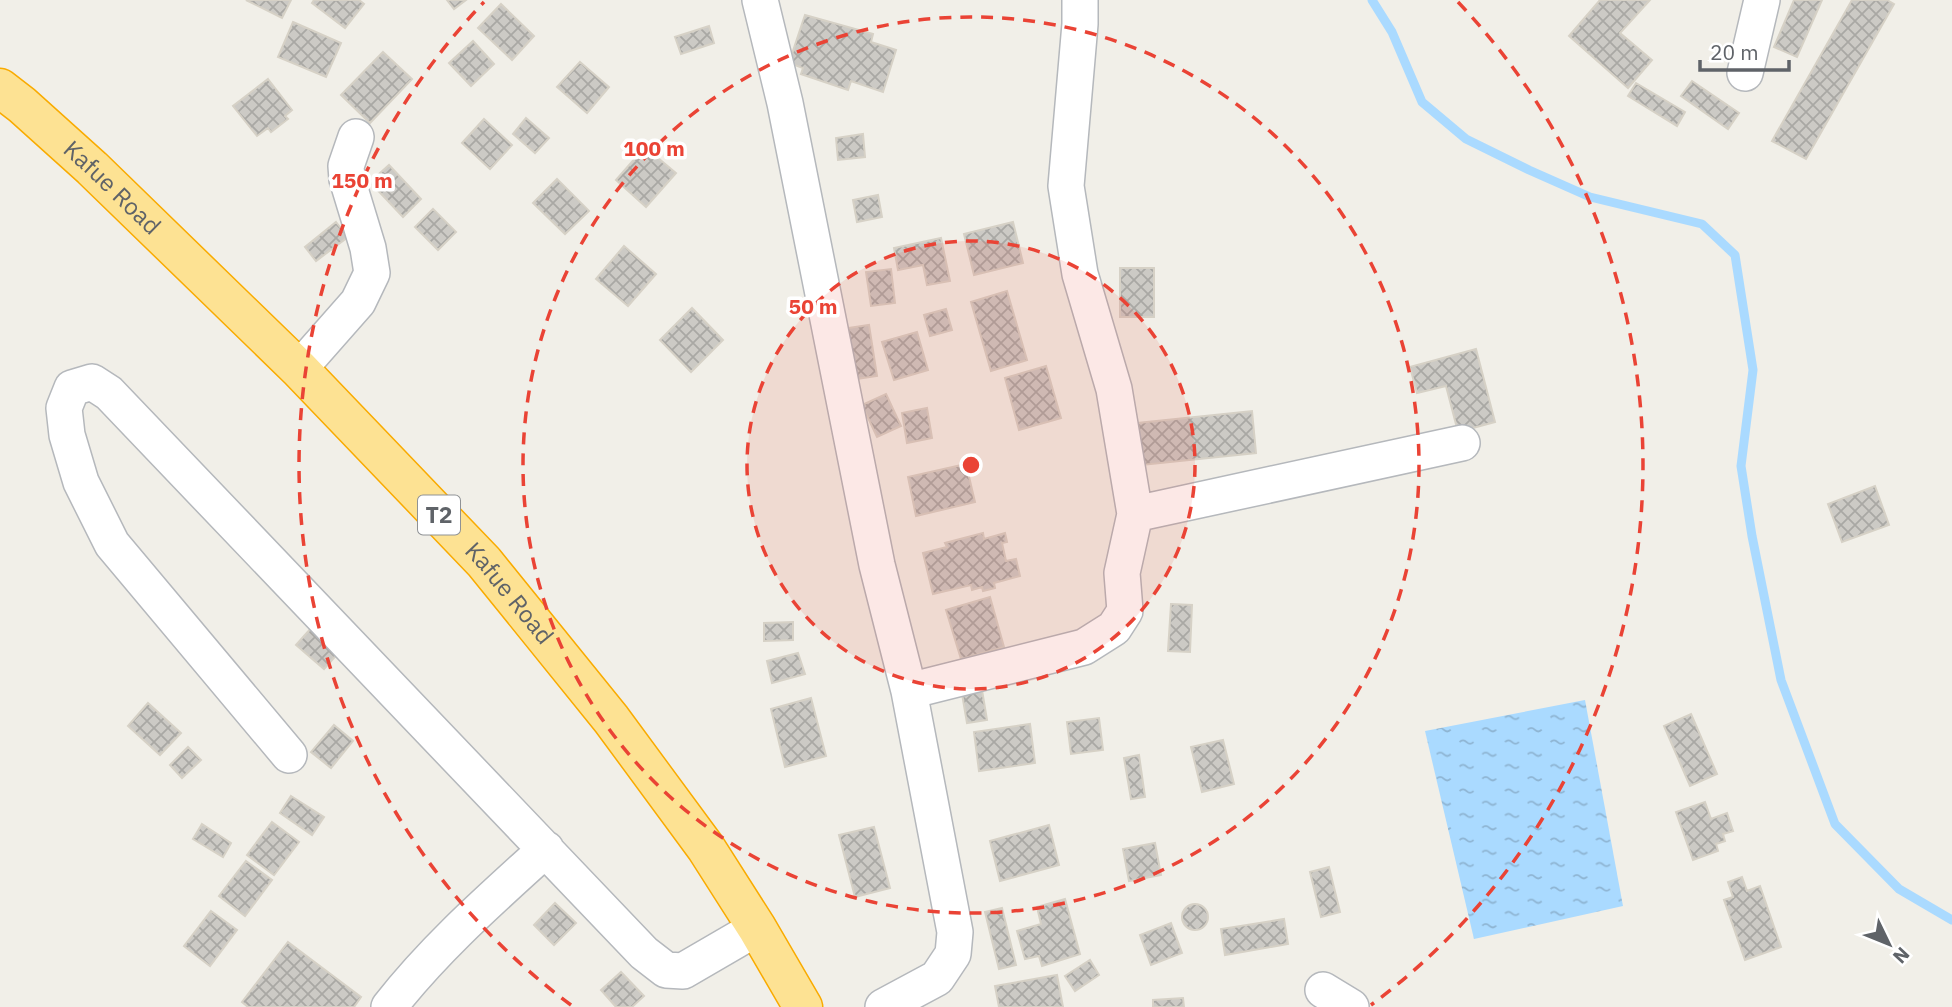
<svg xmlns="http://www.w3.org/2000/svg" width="1952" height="1007" viewBox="0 0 1952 1007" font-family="'IBM Plex Sans',sans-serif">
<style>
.water{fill:url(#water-ripples)}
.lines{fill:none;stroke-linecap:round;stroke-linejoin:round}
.stream{stroke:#aadaff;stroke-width:9}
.building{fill:url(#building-cross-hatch);stroke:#d6d1c6;stroke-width:2}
.minor-casing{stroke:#b5b8bc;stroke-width:38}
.highway-casing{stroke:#f9ab00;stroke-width:41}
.minor{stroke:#fff;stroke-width:35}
.highway{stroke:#fde293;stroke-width:38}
.ring{fill:none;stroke:#ea4335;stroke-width:3.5;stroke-dasharray:12 9}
.labels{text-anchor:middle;stroke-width:7;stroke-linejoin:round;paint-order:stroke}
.shield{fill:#fff;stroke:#8f9295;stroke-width:2}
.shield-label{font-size:23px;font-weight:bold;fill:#5f6368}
.street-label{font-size:24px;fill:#5f6368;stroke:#fff}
.centre{fill:#ea4335;stroke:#fff;stroke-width:3.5}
.ring-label{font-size:21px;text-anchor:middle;font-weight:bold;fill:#ea4335;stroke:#fff;stroke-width:7;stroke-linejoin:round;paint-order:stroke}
</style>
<defs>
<pattern id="water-ripples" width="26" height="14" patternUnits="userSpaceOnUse" patternTransform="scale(1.75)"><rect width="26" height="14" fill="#aadaff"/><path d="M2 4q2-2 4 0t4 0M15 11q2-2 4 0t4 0" fill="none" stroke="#8eb4d2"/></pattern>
<pattern id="building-cross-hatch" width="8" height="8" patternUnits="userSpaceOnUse" patternTransform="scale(1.75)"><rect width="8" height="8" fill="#cccac5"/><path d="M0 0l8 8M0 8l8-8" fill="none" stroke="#a9a8a4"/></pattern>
</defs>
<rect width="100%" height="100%" fill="#f1efe8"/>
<path class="water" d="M1585 700 1623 906 1474 939 1425 731Z"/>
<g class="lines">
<path class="stream" d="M1372 0 1392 32 1422 102 1466 139 1529 170 1590 197 1702 224 1735 255 1753 370 1741 466 1752 536 1781 680 1835 824 1899 889 1952 920"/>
</g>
<path class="building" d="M246 0H291L282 18Z
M314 0H359L364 4 345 28 312 3Z
M447 0H466L454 9Z
M1600 0H1650L1620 33 1652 60 1628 88 1569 36Z
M1794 0H1822L1797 57 1774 47Z
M1852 0H1887L1894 4 1806 159 1772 141Z
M501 4 534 36 512 60 478 28Z
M805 15 873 34 871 42 896 50 883 92 851 81 848 90 801 74 803 68 789 63Z
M293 22 341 43 326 77 278 57Z
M709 26 714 43 681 54 675 37Z
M473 41 494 64 471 86 449 63Z
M383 52 412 79 370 123 341 95Z
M580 62 609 87 587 113 557 87Z
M268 79 292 110 285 116 288 119 271 132 268 128 257 136 233 106Z
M1692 81 1739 113 1728 129 1681 96Z
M1636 83 1685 112 1677 126 1628 96Z
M526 118 549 138 535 153 513 134Z
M484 119 512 145 490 169 462 143Z
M863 134 865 157 838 160 836 138Z
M645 147 676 173 646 207 616 180Z
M389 165 421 199 403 217 370 182Z
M557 179 589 211 565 234 533 203Z
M878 195 882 217 857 222 853 200Z
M433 209 456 232 438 250 415 227Z
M336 222 348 237 316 261 305 247Z
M1013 222 1023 263 974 275 964 234Z
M941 238 950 281 927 285 923 265 898 270 894 248Z
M624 246 656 274 628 306 596 279Z
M1120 268H1154V317H1120Z
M891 269 895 303 871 306 866 272Z
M1007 291 1027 360 991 371 971 302Z
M692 308 723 340 691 372 660 340Z
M946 309 952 330 930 336 924 315Z
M869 325 877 376 856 379 848 328Z
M917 332 928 370 894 380 882 342Z
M1476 349 1495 422 1458 432 1446 386 1417 393 1410 367Z
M1046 366 1061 418 1019 430 1005 378Z
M886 394 901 426 877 437 862 405Z
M927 408 932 438 907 443 902 413Z
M1252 411 1256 453 1142 465 1138 423Z
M966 464 975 502 916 516 908 477Z
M1875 486 1889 525 1842 542 1828 504Z
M983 533 984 539 1005 533 1007 542 1002 543 1006 561 1016 559 1020 576 994 583 995 588 983 591 982 587 972 590 971 585 933 594 923 553 947 547 945 543Z
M990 597 1004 647 961 659 946 610Z
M1171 604 1192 605 1190 652 1168 651Z
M793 622V640L764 641V623Z
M313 626 340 651 324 669 296 645Z
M798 653 805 674 772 683 767 661Z
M980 678 987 720 967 723 960 682Z
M811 698 826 756 785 767 771 709Z
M148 703 181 733 160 755 128 726Z
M1691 714 1717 774 1690 786 1664 726Z
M1099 718 1103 750 1071 754 1067 722Z
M1030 724 1035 763 979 771 974 732Z
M334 725 353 741 331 768 311 752Z
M1223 740 1234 784 1202 792 1191 747Z
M188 747 201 760 182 778 170 765Z
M1139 755 1145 797 1131 799 1124 758Z
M291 796 324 817 312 835 280 813Z
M1705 802 1711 819 1727 813 1733 831 1723 834 1725 841 1716 844 1718 851 1693 860 1676 812Z
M272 822 299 842 274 875 247 855Z
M202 824 231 843 223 857 193 839Z
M1049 825 1059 865 1000 881 990 841Z
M874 827 890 888 855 897 839 835Z
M1155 843 1161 875 1129 881 1123 849Z
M246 861 272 880 245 916 219 896Z
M1329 867 1340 912 1321 917 1310 872Z
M1742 877 1747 891 1760 886 1781 947 1745 960 1724 900 1733 897 1728 882Z
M1065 899 1080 954 1042 966 1039 956 1025 959 1017 931 1041 924 1037 907Z
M555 903 576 923 554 945 534 925Z
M1182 917a13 13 0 1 1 26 0a13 13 0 1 1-26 0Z
M1002 908 1016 965 999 969 985 912Z
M211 911 237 930 210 966 184 946Z
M1284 919 1288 944 1225 955 1221 929Z
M1171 923 1182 953 1151 965 1140 935Z
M288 942 361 997 354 1007H248L242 1002Z
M1090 960 1099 975 1075 991 1065 976Z
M621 972 644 996 632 1007H616L601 990Z
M1057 975 1063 1007H999L995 986Z
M1183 998 1184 1007H1153V1000Z"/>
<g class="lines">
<g class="minor-casing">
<path id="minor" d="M760 0 785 103 877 565 909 691 955 932 953 954 937 978 883 1007
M1745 73 1762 0
M299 369 358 302 372 273 368 248 347 179 346 166 356 137
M1135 514 1462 443
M909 691 1084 647 1114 628 1125 611 1122 573 1135 514 1114 389 1080 274 1066 186 1080 24V0
M289 755 112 544 81 482 67 435 64 408 72 388 92 382 109 393 644 953 666 970 683 971 757 928
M1323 990 1351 1007
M389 1007C435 948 491 899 546 849"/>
</g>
<g class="highway-casing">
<g id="highway">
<path id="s1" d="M0 88 22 105 92 168 299 369 484 562 611 719 706 848 757 928 803 1007"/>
</g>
</g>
<use href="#minor" class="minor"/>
<use href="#highway" class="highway"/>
</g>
<circle cx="971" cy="465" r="224" fill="#ea4335" fill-opacity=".12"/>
<g class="ring">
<circle cx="971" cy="465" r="224"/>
<circle cx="971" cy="465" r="448"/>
<path d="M571 1005A672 672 0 0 1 484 2M1458 2A672 672 0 0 1 1371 1005"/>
</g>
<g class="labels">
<rect class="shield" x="418" y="495.5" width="42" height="39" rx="5"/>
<g class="shield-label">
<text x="439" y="523">T2</text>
</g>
<g class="street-label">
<text dy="8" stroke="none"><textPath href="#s1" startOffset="150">Kafue Road</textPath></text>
<text dy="8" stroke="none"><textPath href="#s1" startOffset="718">Kafue Road</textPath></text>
</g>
</g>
<circle cx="971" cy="465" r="10" class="centre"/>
<g class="ring-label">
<text x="654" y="156">100 m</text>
<text x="362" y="188">150 m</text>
<text x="813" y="314">50 m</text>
</g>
<g transform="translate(1889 944) rotate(133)" stroke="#ffffff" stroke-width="5" paint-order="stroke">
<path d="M0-5L12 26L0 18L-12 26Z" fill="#5f6368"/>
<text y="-10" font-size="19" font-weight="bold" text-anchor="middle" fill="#5f6368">N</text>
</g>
<path d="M1700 60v10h89v-10" fill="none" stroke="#5f6368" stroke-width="3.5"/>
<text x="1710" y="60" font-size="21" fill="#5f6368" stroke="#ffffff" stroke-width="5" paint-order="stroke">20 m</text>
</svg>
